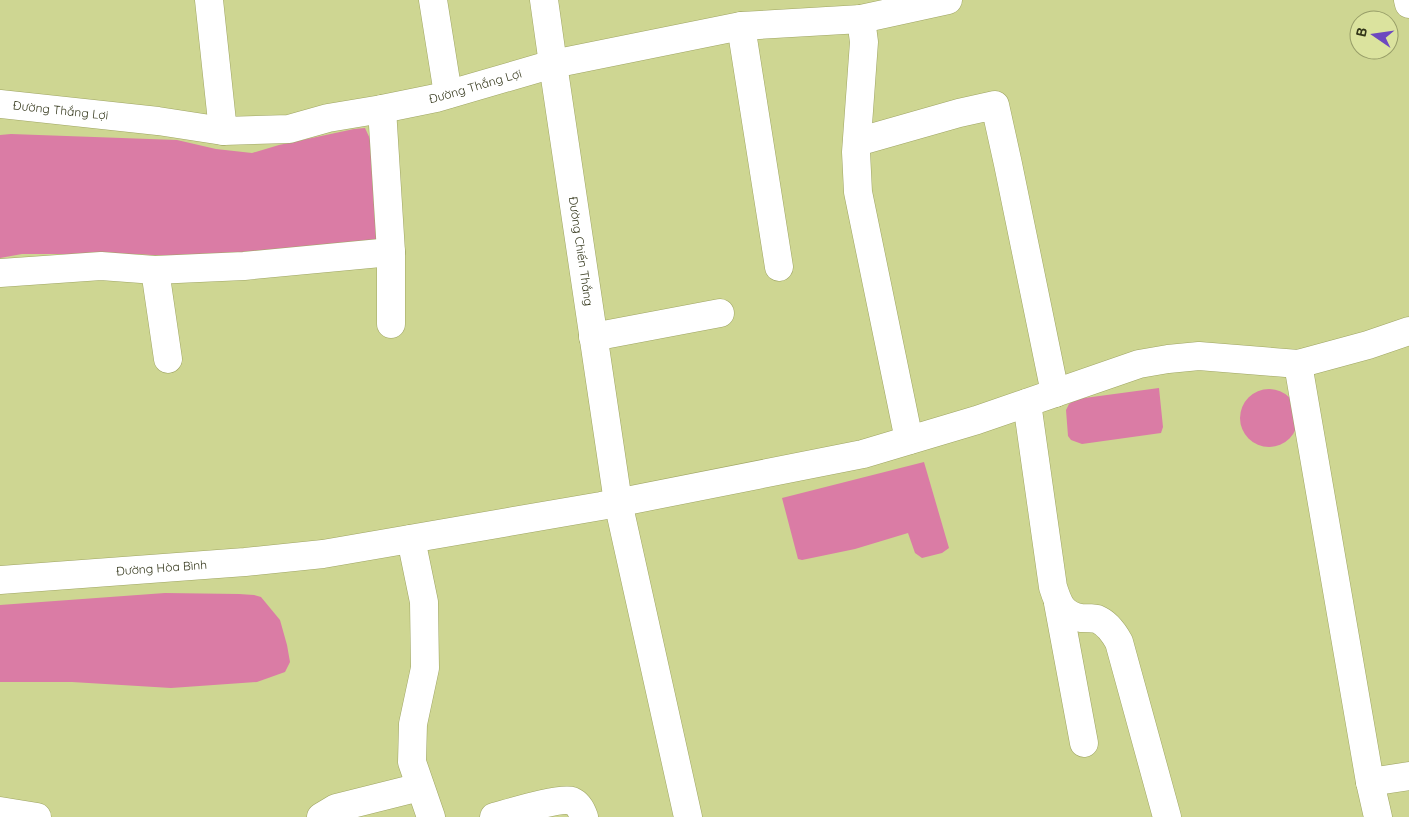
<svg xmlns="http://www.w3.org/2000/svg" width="1409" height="817" viewBox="0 0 1409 817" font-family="Quicksand,sans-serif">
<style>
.water{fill:#da7ca5}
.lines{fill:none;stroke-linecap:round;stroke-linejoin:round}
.minor-casing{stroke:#9fa563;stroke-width:29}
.minor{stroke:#fff;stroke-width:28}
.labels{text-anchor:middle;stroke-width:4;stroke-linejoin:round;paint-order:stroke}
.street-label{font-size:12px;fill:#313418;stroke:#dbe39e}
</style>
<rect width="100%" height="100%" fill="#ced692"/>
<path class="water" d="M365 128 371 141 382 243 184 257 136 254H22L0 258V135L11 134 177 140 216 149 252 153 279 145 354 129Z
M1159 388 1163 427 1161 433 1082 444 1071 440 1068 436 1066 410 1069 404 1077 399Z
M1240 418a29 29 0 1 1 58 0a29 29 0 1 1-58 0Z
M924 462 949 548 942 553 922 558 915 553 908 533 855 549 802 560 798 559 782 498Z
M165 593 239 594 254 595 261 597 280 620 287 645 290 662 285 672 257 682 171 688 72 682H0V605Z"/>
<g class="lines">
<g class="minor-casing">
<g id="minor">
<path d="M209 0 223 131"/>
<path d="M433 0 448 94"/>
<path id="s1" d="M544 0 553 64 618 502 688 817"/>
<path d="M1408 0 1409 4"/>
<path d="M861 19 864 42 856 152 858 192 909 440"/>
<path d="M741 26 779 267"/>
<path id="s2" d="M0 104 158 121 223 131 289 129 328 118 382 109 436 98 553 64 741 26 861 19 948 0"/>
<path d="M382 109 391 252V324"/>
<path d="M857 142 959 113 995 105 1008 164 1055 393"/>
<path d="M155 270 168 359"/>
<path d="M0 273 101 266 155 270 244 266 391 252"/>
<path d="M593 337 720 313"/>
<path d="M1298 364 1370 782 1378 817"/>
<path d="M1027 403 1053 587C1058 603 1062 615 1081 618 1086 618 1092 618 1097 619 1107 623 1114 633 1119 642L1167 817"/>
<path d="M411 539 424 602 425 668 413 724 412 762 431 817"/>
<path id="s3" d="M0 580 245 562 323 554 601 506 863 454 977 420 1139 364 1168 359 1199 356 1298 364 1368 345 1409 331"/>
<path d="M1058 603 1084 743"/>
<path d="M1370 782 1409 776"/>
<path d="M0 811 37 817"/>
<path d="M321 817 336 808 420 787"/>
<path d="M494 817C509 813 560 797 572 801 579 804 582 811 584 817"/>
</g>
</g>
<use href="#minor" class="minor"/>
</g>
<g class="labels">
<g class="street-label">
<text dy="4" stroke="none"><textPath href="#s2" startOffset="482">Đường Thắng Lợi</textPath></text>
<text dy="4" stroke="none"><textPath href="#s2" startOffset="61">Đường Thắng Lợi</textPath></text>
<text dy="4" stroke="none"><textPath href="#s1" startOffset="254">Đường Chiến Thắng</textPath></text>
<text dy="4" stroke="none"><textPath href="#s3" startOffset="162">Đường Hòa Bình</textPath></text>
</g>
</g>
<g transform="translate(1374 35) rotate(283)"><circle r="24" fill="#dbe39e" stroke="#979d68"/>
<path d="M0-4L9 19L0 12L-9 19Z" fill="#6d48c0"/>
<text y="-8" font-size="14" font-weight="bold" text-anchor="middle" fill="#313418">B</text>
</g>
</svg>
